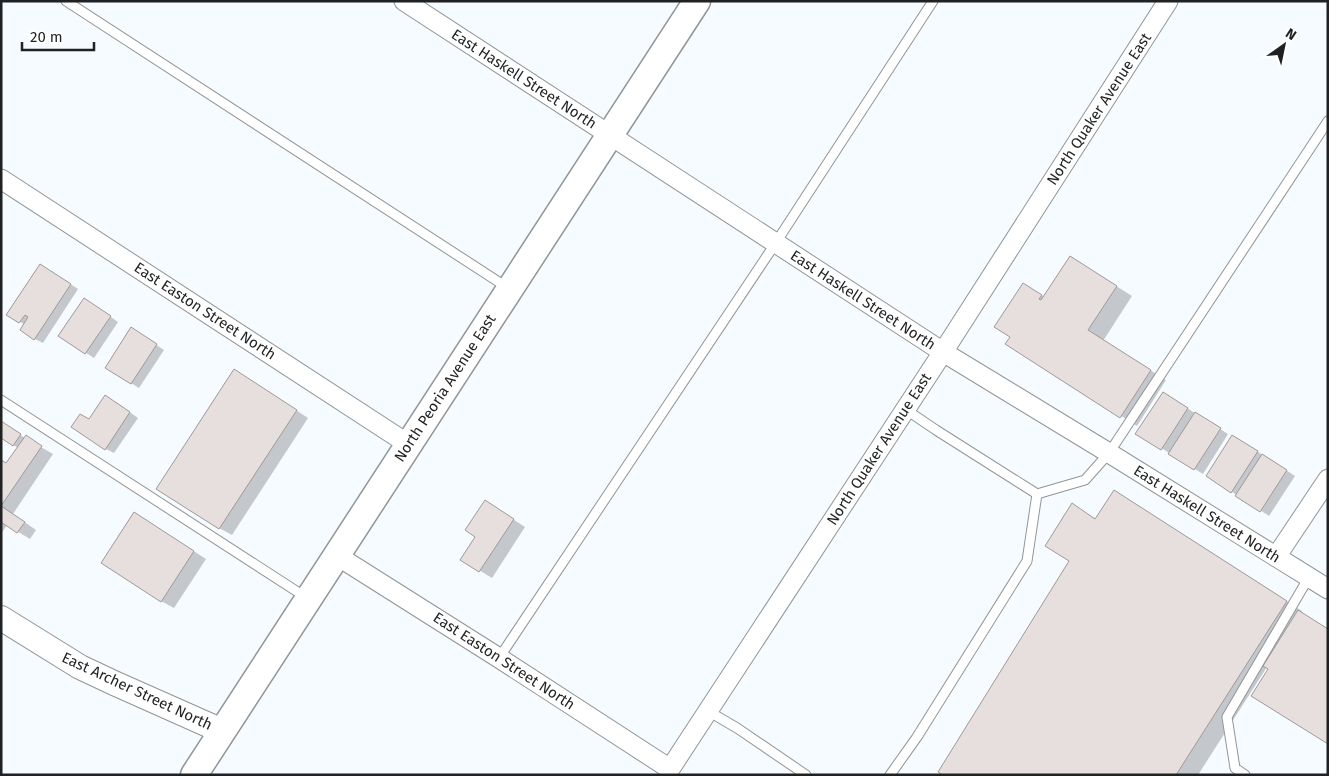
<svg xmlns="http://www.w3.org/2000/svg" width="1329" height="776" viewBox="0 0 1329 776" font-family="'Fira Sans',sans-serif">
<style>
.shadow{fill:#0003}
.building{fill:#e6dfde;stroke:#9f9998}
.lines{fill:none;stroke-linecap:round;stroke-linejoin:round}
.service-casing{stroke:#919598;stroke-width:11}
.minor-casing{stroke:#919598;stroke-width:21}
.tertiary-casing{stroke:#919598;stroke-width:26}
.secondary-casing{stroke:#919598;stroke-width:29}
.service{stroke:#fff;stroke-width:9}
.minor{stroke:#fff;stroke-width:19}
.tertiary{stroke:#fff;stroke-width:24}
.secondary{stroke:#fff;stroke-width:26}
.labels{text-anchor:middle;stroke-width:5;stroke-linejoin:round;paint-order:stroke}
.street-label{font-size:15px;fill:#1f2122;stroke:#fff}
</style>
<rect width="100%" height="100%" fill="#f6fbff"/>
<path class="shadow" d="M1086 267 1132 296 1103 341 1166 380 1137 426 1007 344 1039 294 1045 297Z
M48 270 78 289 43 343 35 339 25 325 8 314Z
M92 304 118 322 94 358 60 336Z
M140 334 164 350 139 388 131 383Z
M247 378 308 418 232 535 219 528Z
M1171 398 1228 434 1203 474 1137 433Z
M114 401 138 418 114 453 106 449 89 420Z
M1 422 25 438 53 454 13 514 36 530 30 539 7 525 1 534V460L7 464 18 448 1 437Z
M1241 441 1295 476 1269 516 1232 492Z
M1130 501 1302 611 1270 669 1267 667 1198 775H945L1070 560 1072 504 1096 519Z
M497 509 525 527 492 578 461 559Z
M147 521 206 559 174 608 161 601Z"/>
<path class="building" d="M1070 256 1117 286 1088 330 1151 370 1120 418 1005 344 1010 337 994 327 1023 283 1042 295 1039 299 1041 300Z
M40 264 71 284 34 340 20 330 28 317 25 315 19 323 6 315Z
M84 298 111 316 85 354 58 336Z
M131 327 157 344 131 384 105 368Z
M234 369 297 410 219 529 156 489Z
M1163 392 1188 408 1161 450 1135 434Z
M105 395 130 412 105 450 71 427 80 414 89 419Z
M1195 412 1221 428 1194 470 1168 454Z
M1 421 21 434 13 446 1 438Z
M26 435 42 446 1 506 25 522 17 533 1 522V460L6 463Z
M1232 435 1258 451 1231 493 1206 476Z
M1262 454 1287 470 1260 512 1235 496Z
M1114 490 1287 601 1176 775H943L938 772 1069 561 1045 546 1072 503 1095 519Z
M485 500 514 519 479 572 460 560 475 537 465 530Z
M134 512 194 551 161 602 101 563Z
M1298 610 1328 629V744L1251 696 1268 669 1263 666Z"/>
<g class="lines">
<g class="service-casing">
<path id="service" d="M66 1 508 288
M1 400 307 598
M905 409 936 430 1037 494 1085 480 1109 453 1328 121
M499 658 775 244 933 1
M708 711 737 728 806 775
M890 775 917 737 1027 561 1037 494
M1245 775 1235 768 1227 717 1309 577"/>
</g>
<g class="minor-casing">
<path id="minor" d="M404 1 943 352 1109 453 1328 589
M1 179 408 444
M336 555 499 658 670 769 943 352 1168 1
M1276 557 1328 479"/>
</g>
<g class="tertiary-casing">
<path id="tertiary" d="M1 618 80 667 114 683 222 731"/>
</g>
<g class="secondary-casing">
<path id="secondary" d="M194 775 697 1"/>
</g>
<use href="#service" class="service"/>
<use href="#minor" class="minor"/>
<use href="#tertiary" class="tertiary"/>
<use href="#secondary" class="secondary"/>
</g>
<g class="labels">
<g class="street-label">
<text transform="translate(524 79) rotate(33)" y="5">East Haskell Street North</text>
<text transform="translate(1099 109) rotate(-57)" y="5">North Quaker Avenue East</text>
<text transform="translate(863 300) rotate(33)" y="5">East Haskell Street North</text>
<text transform="translate(205 311) rotate(33)" y="5">East Easton Street North</text>
<text transform="translate(445 388) rotate(-57)" y="5">North Peoria Avenue East</text>
<text transform="translate(879 449) rotate(-57)" y="5">North Quaker Avenue East</text>
<text transform="translate(1207 514) rotate(32)" y="5">East Haskell Street North</text>
<text transform="translate(504 661) rotate(33)" y="5">East Easton Street North</text>
<text transform="translate(137 691) rotate(25)" y="5">East Archer Street North</text>
</g>
</g>
<rect width="1329" height="776" fill="none" stroke="#1f2122" stroke-width="5"/>
<g transform="translate(1284 45) rotate(33)" stroke="#ffffff" stroke-width="4" paint-order="stroke">
<path d="M0-4L9 19L0 12L-9 19Z" fill="#1f2122"/>
<text y="-8" font-size="14" font-weight="bold" text-anchor="middle" fill="#1f2122">N</text>
</g>
<path d="M22 42v8h72v-8" fill="none" stroke="#1f2122" stroke-width="2.5"/>
<text x="30" y="42" font-size="15" fill="#1f2122" stroke="#ffffff" stroke-width="4" paint-order="stroke">20 m</text>
</svg>
